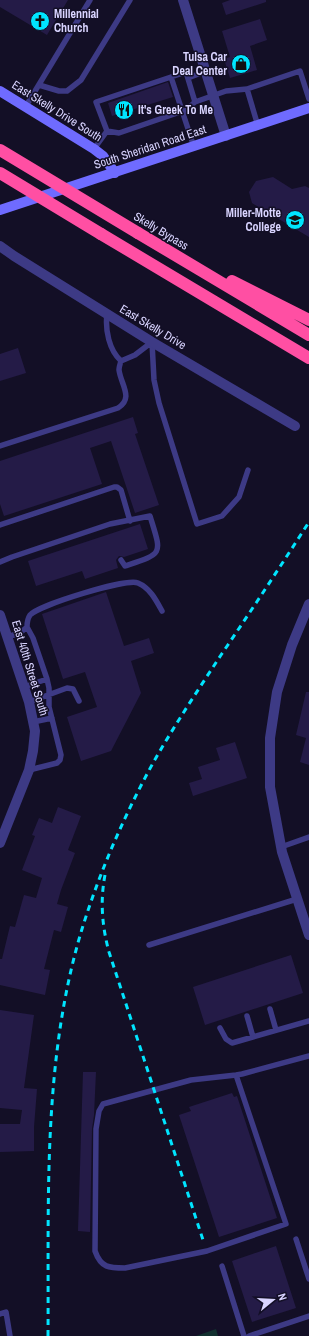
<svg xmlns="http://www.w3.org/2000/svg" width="309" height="1336" viewBox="0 0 309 1336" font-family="'Archivo Narrow',sans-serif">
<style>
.green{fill:#12302f}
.building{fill:#241b47}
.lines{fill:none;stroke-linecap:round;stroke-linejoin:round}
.lane{stroke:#3d3a85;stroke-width:5.5}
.street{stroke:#3d3a85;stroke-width:10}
.secondary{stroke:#6f6bff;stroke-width:10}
.highway{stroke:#ff4fa3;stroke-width:12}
.rail{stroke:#00e5ff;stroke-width:3;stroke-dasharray:6 5;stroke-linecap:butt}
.highway-bridge{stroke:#ff4fa3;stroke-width:12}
.labels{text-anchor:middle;stroke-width:3;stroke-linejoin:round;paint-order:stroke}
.poi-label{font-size:12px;font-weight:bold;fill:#d9d4ff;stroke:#130f26;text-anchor:start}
.street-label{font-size:12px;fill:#d9d4ff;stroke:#130f26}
</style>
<rect width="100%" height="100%" fill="#130f26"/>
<path class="green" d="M216 1329 218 1336H196Z"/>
<path class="building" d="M0 0H68L47 35 0 7Z
M230 0H266V2L226 15 222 3Z
M260 19 267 40 250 46 257 70 230 78 224 59 230 57 222 31Z
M168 82 173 97 112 116 108 103Z
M273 177 292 189 305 186 309 188V237L252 203 249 192 256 181Z
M18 348 26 373 0 381V354Z
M133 417 138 433 135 434 159 505 135 513 111 441 90 448 102 484 4 516 0 504V461Z
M140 524 148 549 124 557 119 556 116 560 118 568 85 579 82 571 36 586 28 561Z
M106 592 124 646 149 638 154 653 131 661 141 693 111 751 81 761 67 717 97 707 85 672 63 679 42 614Z
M306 692H309V765L300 762 306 738 296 735Z
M235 742 247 778 193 796 189 783 202 779 198 767 220 760 216 748Z
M58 807 81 816 68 850 75 853 61 890 57 904 68 907 61 932 54 930 44 969 50 970 45 995 0 985V959H2L10 926 15 927 24 895 36 898 42 878 22 870 35 836 32 835 39 818 52 823Z
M291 955 303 993 205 1025 193 987Z
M0 1010 34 1015 24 1088 37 1089 34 1127V1151L0 1152V1124H20L22 1110 0 1108Z
M83 1072H96L94 1115 92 1129 90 1232 78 1231Z
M232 1093 234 1097 237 1096 277 1218 219 1237 179 1115 191 1111 189 1107Z
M276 1246 296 1308 252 1322 232 1261Z"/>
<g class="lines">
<path class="lane" d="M171 77 194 147
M188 78 206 71
M39 85 59 91H67L81 80 130 0
M195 102 186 72 96 102 107 131 119 133 186 110 195 102 226 91 247 89
M26 106 90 0
M258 126 247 89 300 71 309 99
M94 149 107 131
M107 314C105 330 109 350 121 361L135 355 152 342
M152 342 154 380 159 403 197 524 222 516 239 497 248 470
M0 446 118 408C134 398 121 385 119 370 119 367 120 364 121 361
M0 525 114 487H117L121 490 130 521
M0 562 12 557 110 524 150 516C162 555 164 553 125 566L121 560
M7 637 20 633 27 627C27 623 28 618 30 615 39 605 126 578 138 583 150 588 156 600 162 611
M24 687 47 679 33 638 27 627
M29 702 67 688 73 689 79 701
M33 722 52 718
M29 770 57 763 60 760 61 755 49 707V688L47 679
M281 847 309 837
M149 945 297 899
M270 1009 276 1030
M247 1016 253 1037
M220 1028 226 1039 232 1043 309 1021
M236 1075 286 1224 207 1251 125 1268C109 1268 101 1268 95 1251L96 1129 99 1111 103 1104 191 1080 236 1075 242 1074 309 1056
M296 1239 309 1279
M222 1266 244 1336
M0 1314 6 1312 10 1336
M249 1336 309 1316"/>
<path class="street" d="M183 0 226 136
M0 246 14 256 152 342 295 426
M309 604 292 645 277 692 270 738V787L282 852 309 935
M0 615 29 702 35 731 33 751 29 770 0 843"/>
<path class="secondary" d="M0 91 94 149 103 156 115 173
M0 210 309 108"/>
<path class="highway" d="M138 233 309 335
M101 234 309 358
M232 281 309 320"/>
<path class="rail" d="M105 875C100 901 102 926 109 952L204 1243
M48 1336C49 1200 42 1061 82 929 100 871 124 816 153 763 174 726 198 690 221 655 251 611 280 567 309 522"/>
<path class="highway-bridge" d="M0 150 138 233
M0 173 101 234"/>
</g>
<defs>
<g id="church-disc" transform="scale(1)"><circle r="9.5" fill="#00e5ff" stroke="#130f26"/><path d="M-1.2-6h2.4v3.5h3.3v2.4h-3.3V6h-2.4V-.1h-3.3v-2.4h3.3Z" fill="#111"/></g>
<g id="shop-disc" transform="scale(1)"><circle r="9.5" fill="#00e5ff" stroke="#130f26"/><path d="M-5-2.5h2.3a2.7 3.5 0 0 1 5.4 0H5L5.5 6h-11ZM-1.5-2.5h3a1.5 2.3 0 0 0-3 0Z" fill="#111"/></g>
<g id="restaurant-disc" transform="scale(1)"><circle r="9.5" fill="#00e5ff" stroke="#130f26"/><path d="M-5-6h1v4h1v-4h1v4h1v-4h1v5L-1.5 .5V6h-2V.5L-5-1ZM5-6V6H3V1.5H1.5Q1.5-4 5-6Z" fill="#111"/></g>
<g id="university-disc" transform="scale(1)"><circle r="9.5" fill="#00e5ff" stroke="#130f26"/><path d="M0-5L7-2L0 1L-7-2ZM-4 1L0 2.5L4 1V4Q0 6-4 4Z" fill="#111"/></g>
</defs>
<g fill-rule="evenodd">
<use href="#church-disc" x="40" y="21"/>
<use href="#shop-disc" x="241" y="64"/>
<use href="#restaurant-disc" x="124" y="110"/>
<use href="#university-disc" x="295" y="220"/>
</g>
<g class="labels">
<g class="poi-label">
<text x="54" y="18">Millennial<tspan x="54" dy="14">Church</tspan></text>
<text x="227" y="61" text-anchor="end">Tulsa Car<tspan x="227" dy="14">Deal Center</tspan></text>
<text x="138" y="114">It's Greek To Me</text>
<text x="281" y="217" text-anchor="end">Miller-Motte<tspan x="281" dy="14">College</tspan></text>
</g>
<g class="street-label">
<text transform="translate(57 111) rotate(32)" y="4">East Skelly Drive South</text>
<text transform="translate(150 147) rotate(-18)" y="4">South Sheridan Road East</text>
<text transform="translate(161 231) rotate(31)" y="4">Skelly Bypass</text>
<text transform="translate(153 327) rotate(31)" y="4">East Skelly Drive</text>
<text transform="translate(30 668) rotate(73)" y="4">East 40th Street South</text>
</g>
</g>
<g transform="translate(273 1300) rotate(72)" stroke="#130f26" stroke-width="3" paint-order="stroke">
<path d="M0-3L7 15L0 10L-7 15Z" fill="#d9d4ff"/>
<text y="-6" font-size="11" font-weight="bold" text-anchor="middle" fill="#d9d4ff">N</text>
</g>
</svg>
